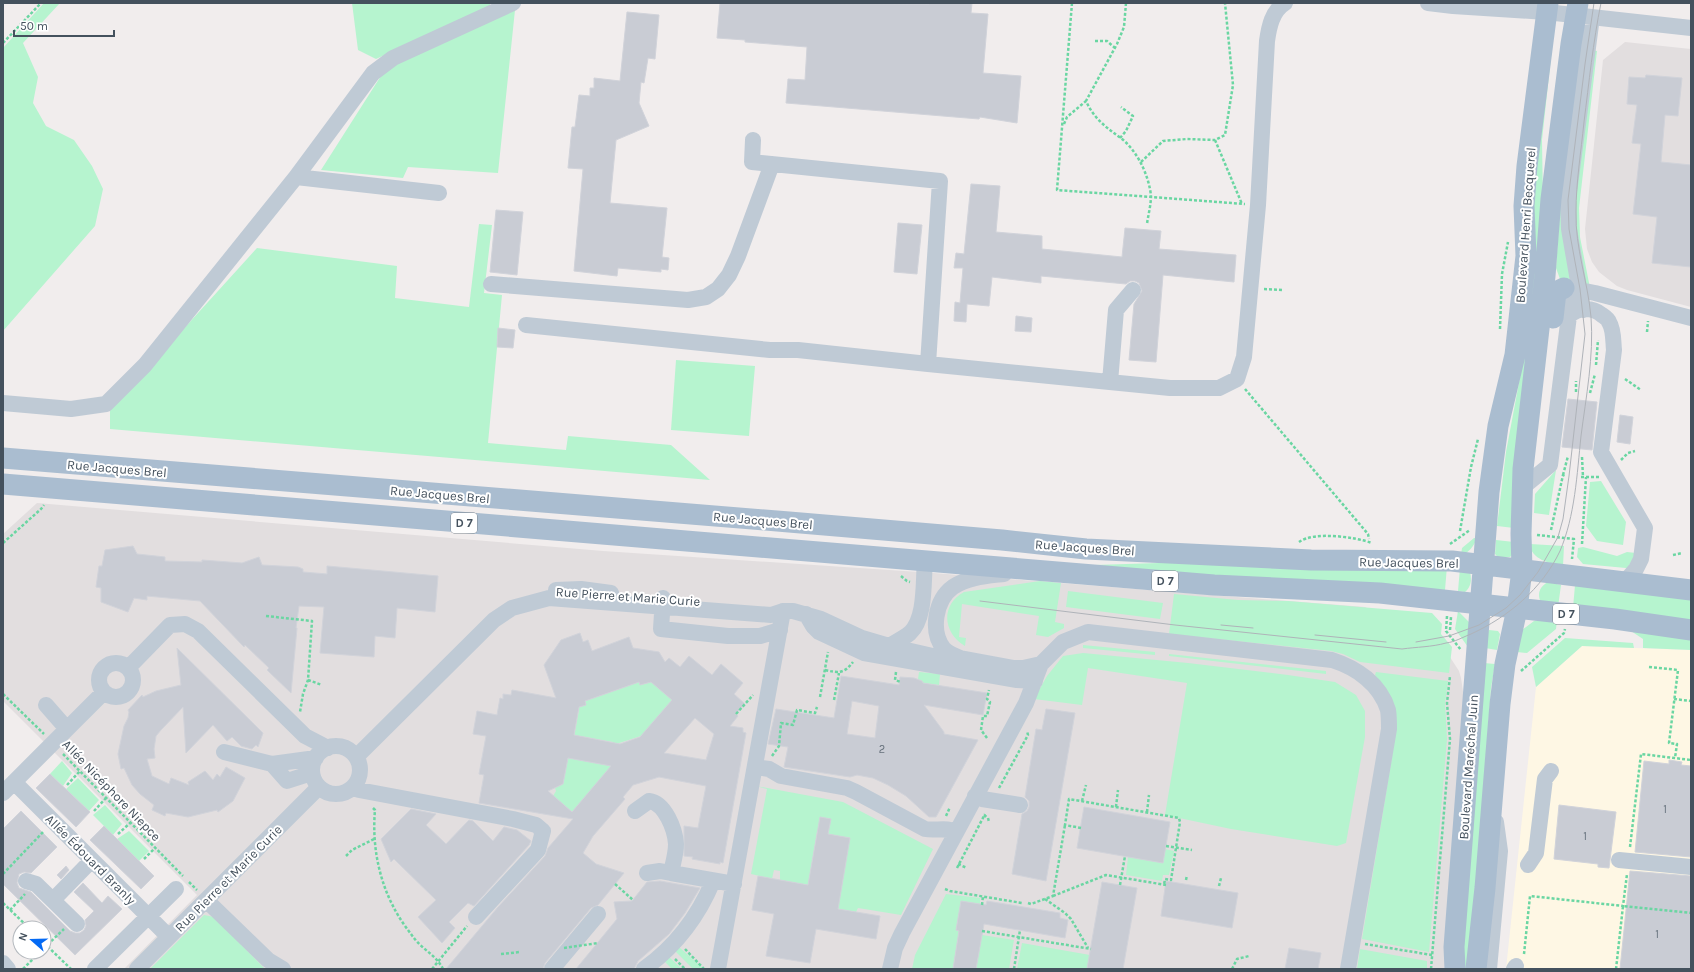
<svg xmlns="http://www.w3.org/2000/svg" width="1694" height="972" viewBox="0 0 1694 972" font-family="Karla,sans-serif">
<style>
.commercial{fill:#fef7e4}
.education{fill:#e2dedf}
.green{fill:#b6f4cf}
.building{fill:#c9ccd4;stroke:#d1d3da;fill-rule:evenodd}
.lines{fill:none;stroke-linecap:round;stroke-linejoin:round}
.path{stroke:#6ad6a2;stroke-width:2.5;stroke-dasharray:3 2;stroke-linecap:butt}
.minor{stroke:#bfcad5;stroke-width:16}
.major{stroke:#aabdd0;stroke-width:21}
.tram{stroke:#afb3b9;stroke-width:1}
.path-bridge{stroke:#6ad6a2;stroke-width:2.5;stroke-dasharray:3 2;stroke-linecap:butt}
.labels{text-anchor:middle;stroke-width:4;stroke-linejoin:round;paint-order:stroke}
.number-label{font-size:11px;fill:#65707b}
.shield{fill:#fff;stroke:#7c858e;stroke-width:1}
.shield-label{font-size:12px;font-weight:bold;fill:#44515d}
.street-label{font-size:13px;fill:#44515d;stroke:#fff}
</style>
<rect width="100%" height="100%" fill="#f1eded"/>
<path class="commercial" d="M1582 646 1691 650V969H1506L1536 687Z"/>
<path class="education" d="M1625 42 1691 49V307L1627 290 1617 286 1599 272 1592 262 1587 249 1585 229 1603 60Z
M37 503 603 551 934 573 1365 607 1448 654 1459 671 1461 678 1464 698 1446 969H124L197 895 3 701V534Z"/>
<path class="green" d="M44 3H60L23 43 38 77 33 103 46 126 74 140 92 166 103 189 95 226 3 331V48Z
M352 3H490V7L376 59 358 50Z
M515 10 498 173 408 167 403 178 321 170 386 68Z
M1552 48 1542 140 1543 204 1514 528 1497 526 1506 452 1521 372 1530 200Z
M1591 50 1597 51 1579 208 1580 237 1590 288 1583 287 1573 220Z
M1561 196 1575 285 1560 279 1556 268Z
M479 224 492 225 484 293 502 295 488 443 566 450 568 436 671 445 710 480 110 429V410L257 248 397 266 395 298 469 307Z
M676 360 755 366 749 436 671 430Z
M1556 470 1549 515 1534 513 1535 494Z
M1601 481 1626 522 1623 545 1597 541 1586 526 1590 482Z
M1474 538H1477C1474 546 1469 553 1461 555L1462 548Z
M1496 540 1514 542 1513 554 1510 557H1498L1495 554Z
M1530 544 1564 546 1563 566C1550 563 1531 560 1530 544Z
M1583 547 1617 556 1627 552 1636 553 1628 568H1626L1583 564 1577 557 1578 548Z
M1191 562 1447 566 1445 590 1268 581 1094 565Z
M1460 568 1470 572C1472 580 1471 587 1465 592L1458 591Z
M1040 581 1061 583 1055 622 1064 624V628L1048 637 1036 635 1039 616 962 604 959 637 966 638 965 646C943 633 940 605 964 592Z
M1548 582 1561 585 1558 607 1541 603C1537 594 1539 587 1548 582Z
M1575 585 1691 598V624L1573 608Z
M1068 591 1163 603 1160 619 1066 607Z
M1174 594 1238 600 1288 601 1432 613 1442 624 1441 634 1452 647 1449 673 1360 662 1343 654 1331 651 1169 634Z
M1458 611 1469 622 1468 647 1455 629Z
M1543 620H1557L1556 629 1527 653 1517 652 1522 630 1534 621Z
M1489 630 1498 631 1500 634 1497 650 1485 648 1486 636Z
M1631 631 1691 638V650L1643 648V639Z
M1565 638 1633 643 1634 648 1582 646 1536 687 1532 667Z
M1083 645 1155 652V655L1083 648Z
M1083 653 1188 663 1288 675 1335 682 1356 695 1365 711V737L1346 843 1337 846 1231 829 1165 815 1187 683 1088 668 1082 705 1034 699 1047 676 1063 656Z
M1169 654 1326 671V674L1169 656Z
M1484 663 1495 664 1491 688 1470 969H1461Z
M919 672 940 674 939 685 923 683 922 681 918 679Z
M1376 672 1448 681 1445 703 1447 739 1429 952 1362 939 1392 757 1386 690 1375 675Z
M639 682 641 685 651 682 682 704 641 736 613 745V742L580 736 573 742 579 710 577 708 586 705 585 701Z
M569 747 616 764 572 812 553 796 556 791 555 788 563 784Z
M62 761 72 773 63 786 50 774Z
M78 778 99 800 89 811 66 789Z
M756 786 843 802 933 849 901 915 858 908 856 912 830 907 850 838 817 832 808 885 780 880V871L774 870 772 879 751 874 767 789Z
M105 805 122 824 113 835 93 815Z
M129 831 149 851 139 861 117 839Z
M1165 849 1174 851 1169 875H1163L1162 881 1126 875 1128 857Z
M946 894 980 898V904L961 902 956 930 959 931 953 969H912L915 955Z
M204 915 214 917 265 969H150Z
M982 935 1014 940 1009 969H976Z
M1022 943 1090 955 1087 969H1017Z
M679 947 704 969H693L674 950Z
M1360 949 1427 961V969H1357Z
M668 956 682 969H672L664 961Z"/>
<path class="building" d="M720 3 929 4V3H972L971 13 988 14 983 73 1021 76 1017 123 980 117 979 119 786 103 788 79 805 80 807 47 745 42V40L717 38Z
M627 12 659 15 655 59 648 58 644 83 641 82 639 103 649 126 616 140 610 203 667 208 662 257 669 258 668 270 661 269V272L618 268 617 276 574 271 583 169 568 168 572 127H575L579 95 590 96V88H594V78L620 81Z
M1646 75 1682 78 1678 116 1665 115 1661 162 1691 165V267L1652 263 1657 217 1633 214 1641 144 1632 143 1637 105 1627 104 1629 77 1645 78Z
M971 184 1000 186 996 232 1042 236V249L1122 257 1125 228 1161 231 1159 249 1236 255 1234 282 1163 275 1156 362 1129 360 1134 304 1142 291 1139 283 1135 281H1130L1126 284 1041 276V283L992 277 989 306 967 304 966 322 954 321 955 302 960 303 963 268H954L956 253 964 254Z
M496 210 523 212 517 275 490 272Z
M898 223 922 225 917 274 894 272Z
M1016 316 1032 318 1031 332 1015 331Z
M498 328 515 330 513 348 497 347Z
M1568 399 1597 402 1592 450 1562 447Z
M1620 415 1633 417 1630 444 1617 442Z
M133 546 137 554 165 557V561L202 562V560L242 563 259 557 262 565 298 567 303 569V572L327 574V566L438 576 435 612 397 608 395 638 375 636 374 657 320 653 324 607 299 606 296 628H297L291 693 267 670 269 668 245 645 244 647 200 601 147 596V600L134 598 128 612 101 602V588L96 587 99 566H102L105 550Z
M580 633 583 642 588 640 592 651 629 637 633 648 659 652 665 662 669 658 680 667 689 656 712 675 721 664 743 683 734 694 745 704 736 714 738 716 730 726 743 728V732L746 733 723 863 720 862V864L692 859 693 857 684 856V826L698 828 706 786 659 777 633 785 623 797 625 799 593 836 583 853 596 864 624 873 598 905 591 908 545 963 543 969H446L498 907 545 856 548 848 573 819 479 803 484 775 479 774 486 736 473 734 477 711 497 715 500 698 503 699V694L511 695 512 690 556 698 544 665 561 640ZM639 682 640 685 651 682 672 700 640 737 620 744 574 735 579 707 586 705 585 701ZM695 718 714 734 706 760 664 753ZM568 758 611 766 572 812 548 791 563 784Z
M177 648 263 733 258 747 256 745 252 749 241 746 232 737 227 741 213 725 186 753 183 707 161 730 156 736 154 749 155 758 147 759 152 776 169 784 171 778 189 785 188 782 205 771 213 780 217 774 220 777 226 767 245 778 233 801 218 812 217 810 188 817 166 813 165 816 152 810 154 805 140 794 132 785 124 768 121 769 118 754 124 726 128 718 129 712 128 710 142 695 143 697 156 691 181 685Z
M841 676 899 685 900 677 914 678 922 681 923 683 987 693 983 715 924 705 944 732V734L978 740 936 817H929L906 796 888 785 873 778 857 775 850 777 784 767 788 747 768 744 776 709 834 718ZM852 701 879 706 875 738 847 734Z
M1046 709 1075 713 1046 881 1012 874 1022 814 1027 811 1029 807V801L1025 797 1036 729 1042 730Z
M1669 760 1682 762 1681 765 1691 766V857L1635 852 1644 761 1669 764Z
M50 774 90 812 76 827 36 788Z
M1559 805 1616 812 1609 868 1598 867V864L1554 859Z
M1084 807 1170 822 1163 863 1077 848Z
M411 809 436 814 426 825 446 844 469 820 473 821 493 841 504 827 517 830 531 841 529 845 474 906 468 903 449 922 455 928 442 943 418 917 436 900 394 859 391 862 381 839Z
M21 811 57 847 31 873 24 872 19 874 17 883 19 888 31 892 70 931 75 933H80L84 930 86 926 85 920 94 911 74 892 83 883 102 903 108 896 122 909 75 955 3 884V829Z
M820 817 831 819 828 834 850 838 838 909 880 916 876 939 816 929 810 963 766 956 774 914 752 910 758 876 808 885Z
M104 826 154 876 141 889 90 840Z
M66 866 69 870 61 879 57 875Z
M1630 871 1691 876V969H1620Z
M660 881 700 888 685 913 669 934 638 961 634 969H576L617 919 614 902 632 901 647 882Z
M1166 881 1238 893 1232 928 1161 916Z
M1102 882 1137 888 1123 969H1087Z
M961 901 986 905 987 901 1060 913V918L1068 920 1065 938 984 924 976 969H953L959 931 956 930Z
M1289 948 1321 953 1318 969H1285Z"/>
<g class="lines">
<path class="path" d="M1072 3 1057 190 1245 204
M1126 3 1124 27 1117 44 1086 101C1094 119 1107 128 1122 139 1138 152 1149 176 1151 196 1151 205 1148 216 1147 224
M1095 41H1107L1115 48
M3 43 41 3
M1064 124 1067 117 1086 101
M1120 138 1126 131 1133 116 1121 107
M1215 140 1242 204
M1141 162 1163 141 1187 139 1215 140 1225 135 1233 85 1225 3
M1264 289 1283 290
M1500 329 1502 274 1508 242
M1647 332 1648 321
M1596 365 1598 340
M1625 379 1641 390
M1245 389 1368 534 1369 539
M1576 392V381
M1590 393 1595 374
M1582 457 1583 477
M1621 460 1628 453 1635 451
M1563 475 1568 456
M1581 477H1600
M1551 530 1563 475 1565 476
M1460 531 1471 467 1478 439
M1537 535 1574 539 1572 559
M1299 542C1314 531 1355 537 1372 543
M3 543 41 509 44 505
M1450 544 1470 530
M1582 544 1586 477
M1673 555 1682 553
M901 576 907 581 910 582
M266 616 312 621 308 680 303 694 300 712
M1447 616 1446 631 1461 650
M1450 630 1451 617
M1649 667 1678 670 1669 743 1677 744 1675 758
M825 670C838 673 844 674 853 662
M1521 671 1564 633 1565 629
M896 672 895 680 901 682
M308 680 322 685
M3 694 44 734
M820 697 828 652
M1674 699 1691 701
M834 700 839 673
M736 714 753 695
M987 738 981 730 983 716H987L990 702 987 699 989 690
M63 754 183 876
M772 756 779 746 781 723 793 725 797 710 815 713 817 707
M67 785 80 771
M999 788 1028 735 1027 731
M1082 801 1086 785
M1116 807 1118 790
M373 808 375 810C372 843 378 878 394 908 399 918 407 929 414 938 423 950 436 955 443 969
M94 811 106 798
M1147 812 1149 795
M984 815 988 818 989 822
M946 816 950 807
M1081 828 1065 825 1069 799 1179 818 1180 822 1171 880 1165 879 1164 885
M118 834 130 823
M1166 846 1192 850
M1630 847 1641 754 1691 760
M346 856 352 850 374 839
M144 859 155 848
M958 864 967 868
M957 868 985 814
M3 874 44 831
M1186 880 1187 875
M189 882 197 890
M615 884 633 900
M1120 885 1125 856
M1219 886 1221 878
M945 889 950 891 1022 903
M1053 896 1106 875 1166 885
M1045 899 1065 913 1071 919 1088 948
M3 903 29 928
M1028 903 1031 904 1053 896 1065 825
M982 905 983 896
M10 910 25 894
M982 931 1091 949
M44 943 71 969
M1365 944 1432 955
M44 948 64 929
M685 949 704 969
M501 954 520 952
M1524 954 1530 896 1623 906 1627 874
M675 959 685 969
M23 969 40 952
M432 969 467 926
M1014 969 1020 930
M1232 969 1237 959 1249 956
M1431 969 1450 739 1447 703 1450 676
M1616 969 1623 906 1691 913"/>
<path class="minor" d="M1428 3 1453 6 1546 12 1691 28
M753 140 752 162 940 181 928 364 1170 388H1219L1237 379 1244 357 1258 205 1267 41C1269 27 1272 11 1285 3
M296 177 439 193
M491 284 688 300 706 297 718 289 729 275 738 256 772 164
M1570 288 1595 293 1691 318
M1583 310 1569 229 1568 200 1592 17
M1569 316C1579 307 1592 307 1602 315 1605 317 1608 319 1609 322 1614 330 1613 341 1614 350L1601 452 1645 528 1641 559 1636 569 1629 577 1623 581
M526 325 770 350H798L928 364
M1110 382 1116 310 1133 290
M3 403 71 409 106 404 145 365 296 177 373 73 393 58 513 3
M1523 487 1550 465 1569 316 1564 288
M556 590 581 589 611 593
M663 598 661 629 728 636H760L780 630
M806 614 813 626 819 632 864 653 1017 680 1035 681
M889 646C896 642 904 638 910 633 926 618 923 582 925 561
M960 658C955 656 948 653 944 649 930 632 935 600 953 587 968 577 987 576 1004 574
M99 680a17 17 0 1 1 34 0a17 17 0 1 1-34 0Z
M128 668 170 625 185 624 198 631 305 736 328 748
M46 705 67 729
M312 770a24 24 0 1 1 48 0a24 24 0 1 1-48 0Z
M224 752 272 764 316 758
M356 757 494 620 512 608 549 598 771 615 783 611H793L821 619 862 638 889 646 937 657 960 658 1014 668H1023L1041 664
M272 764 287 781 312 773
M755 767 769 769 781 776 847 788 856 792 925 829C935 831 948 827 956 832
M14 782 169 937
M356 783 359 790 513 819 536 825 543 831 538 850 476 917
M3 793 104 692
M975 796 982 799 1020 805
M635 811 649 801C665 803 675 829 676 844 676 854 673 863 671 873L734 884
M1619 860 1691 867
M1528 865 1536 853 1545 779 1551 771
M647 873 660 871 671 873
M26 881 36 884 77 924
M53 900 92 860
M206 900 268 960 283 969
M3 963 8 969
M95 969 176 889
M137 969 319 787
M552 969 598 914
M644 969C676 946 698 917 713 881
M718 969 783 611
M890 969 895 948 902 933 1026 703 1041 664 1063 642 1088 632 1332 660C1357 668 1380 684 1388 710 1389 716 1389 723 1389 729L1348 969
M1489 969 1500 851 1496 822
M1514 969 1516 966"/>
<path class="major" d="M1553 318 1556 292 1564 288
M3 458 789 522 1002 540 1086 549 1311 560 1452 561 1691 590
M3 484 1214 585 1380 593 1615 619 1691 630
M1455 969 1454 947 1489 492 1498 426 1515 355 1526 256 1524 206 1527 166 1548 3
M1476 969 1485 888 1500 704 1505 664 1517 609 1522 570 1521 534 1523 469 1545 276 1551 199 1571 44 1578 3"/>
<path class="tram" d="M980 601 1175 625 1402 649C1416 647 1432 647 1446 643 1455 642 1463 637 1471 634 1508 617 1542 589 1560 551 1575 516 1577 474 1581 436 1586 397 1594 356 1591 317 1588 282 1575 248 1576 212 1576 182 1581 152 1584 122 1589 83 1593 42 1601 3
M1221 625 1253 628
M1315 635 1386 642
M1416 642 1449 636 1479 625 1506 608 1520 595 1538 572 1558 537 1563 519 1569 476 1585 334 1580 289 1569 229 1568 200 1585 64 1594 3"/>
<path class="path-bridge" d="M564 948 598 943"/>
</g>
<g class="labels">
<g class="number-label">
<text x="882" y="753">2</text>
<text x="1665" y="813">1</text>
<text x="1585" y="840">1</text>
<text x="1657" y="938">1</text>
</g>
<g class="shield">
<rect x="451" y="513" width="26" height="20" rx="3"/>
<rect x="1152" y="571" width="26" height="20" rx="3"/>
<rect x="1553" y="604" width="26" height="20" rx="3"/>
</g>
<g class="shield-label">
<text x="464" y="527">D 7</text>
<text x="1165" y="585">D 7</text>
<text x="1566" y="618">D 7</text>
</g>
<g class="street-label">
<text transform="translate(1525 225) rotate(-86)" y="5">Boulevard Henri Becquerel</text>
<text transform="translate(117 468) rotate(5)" y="5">Rue Jacques Brel</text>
<text transform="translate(440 494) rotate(5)" y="5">Rue Jacques Brel</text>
<text transform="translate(763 520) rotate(5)" y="5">Rue Jacques Brel</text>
<text transform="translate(1085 547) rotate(4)" y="5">Rue Jacques Brel</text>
<text transform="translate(1409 562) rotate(1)" y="5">Rue Jacques Brel</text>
<text transform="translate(628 596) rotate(4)" y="5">Rue Pierre et Marie Curie</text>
<text transform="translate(1468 767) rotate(-86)" y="5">Boulevard Maréchal Juin</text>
<text transform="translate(112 790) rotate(46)" y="5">Allée Nicéphore Niepce</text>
<text transform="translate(91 859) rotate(45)" y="5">Allée Édouard Branly</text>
<text transform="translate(228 878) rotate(-45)" y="5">Rue Pierre et Marie Curie</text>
</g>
</g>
<rect width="1694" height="972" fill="none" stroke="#44515d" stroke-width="8"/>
<g transform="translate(32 940) rotate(290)"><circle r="19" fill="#ffffff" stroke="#b4b9be"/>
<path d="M0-3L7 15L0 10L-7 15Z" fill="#046af4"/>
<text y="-6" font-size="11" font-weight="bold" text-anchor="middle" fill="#44515d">N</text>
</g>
<path d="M14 30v6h100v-6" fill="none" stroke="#44515d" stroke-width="2"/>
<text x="20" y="30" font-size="12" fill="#44515d" stroke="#ffffff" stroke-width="3" paint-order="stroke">50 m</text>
</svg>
